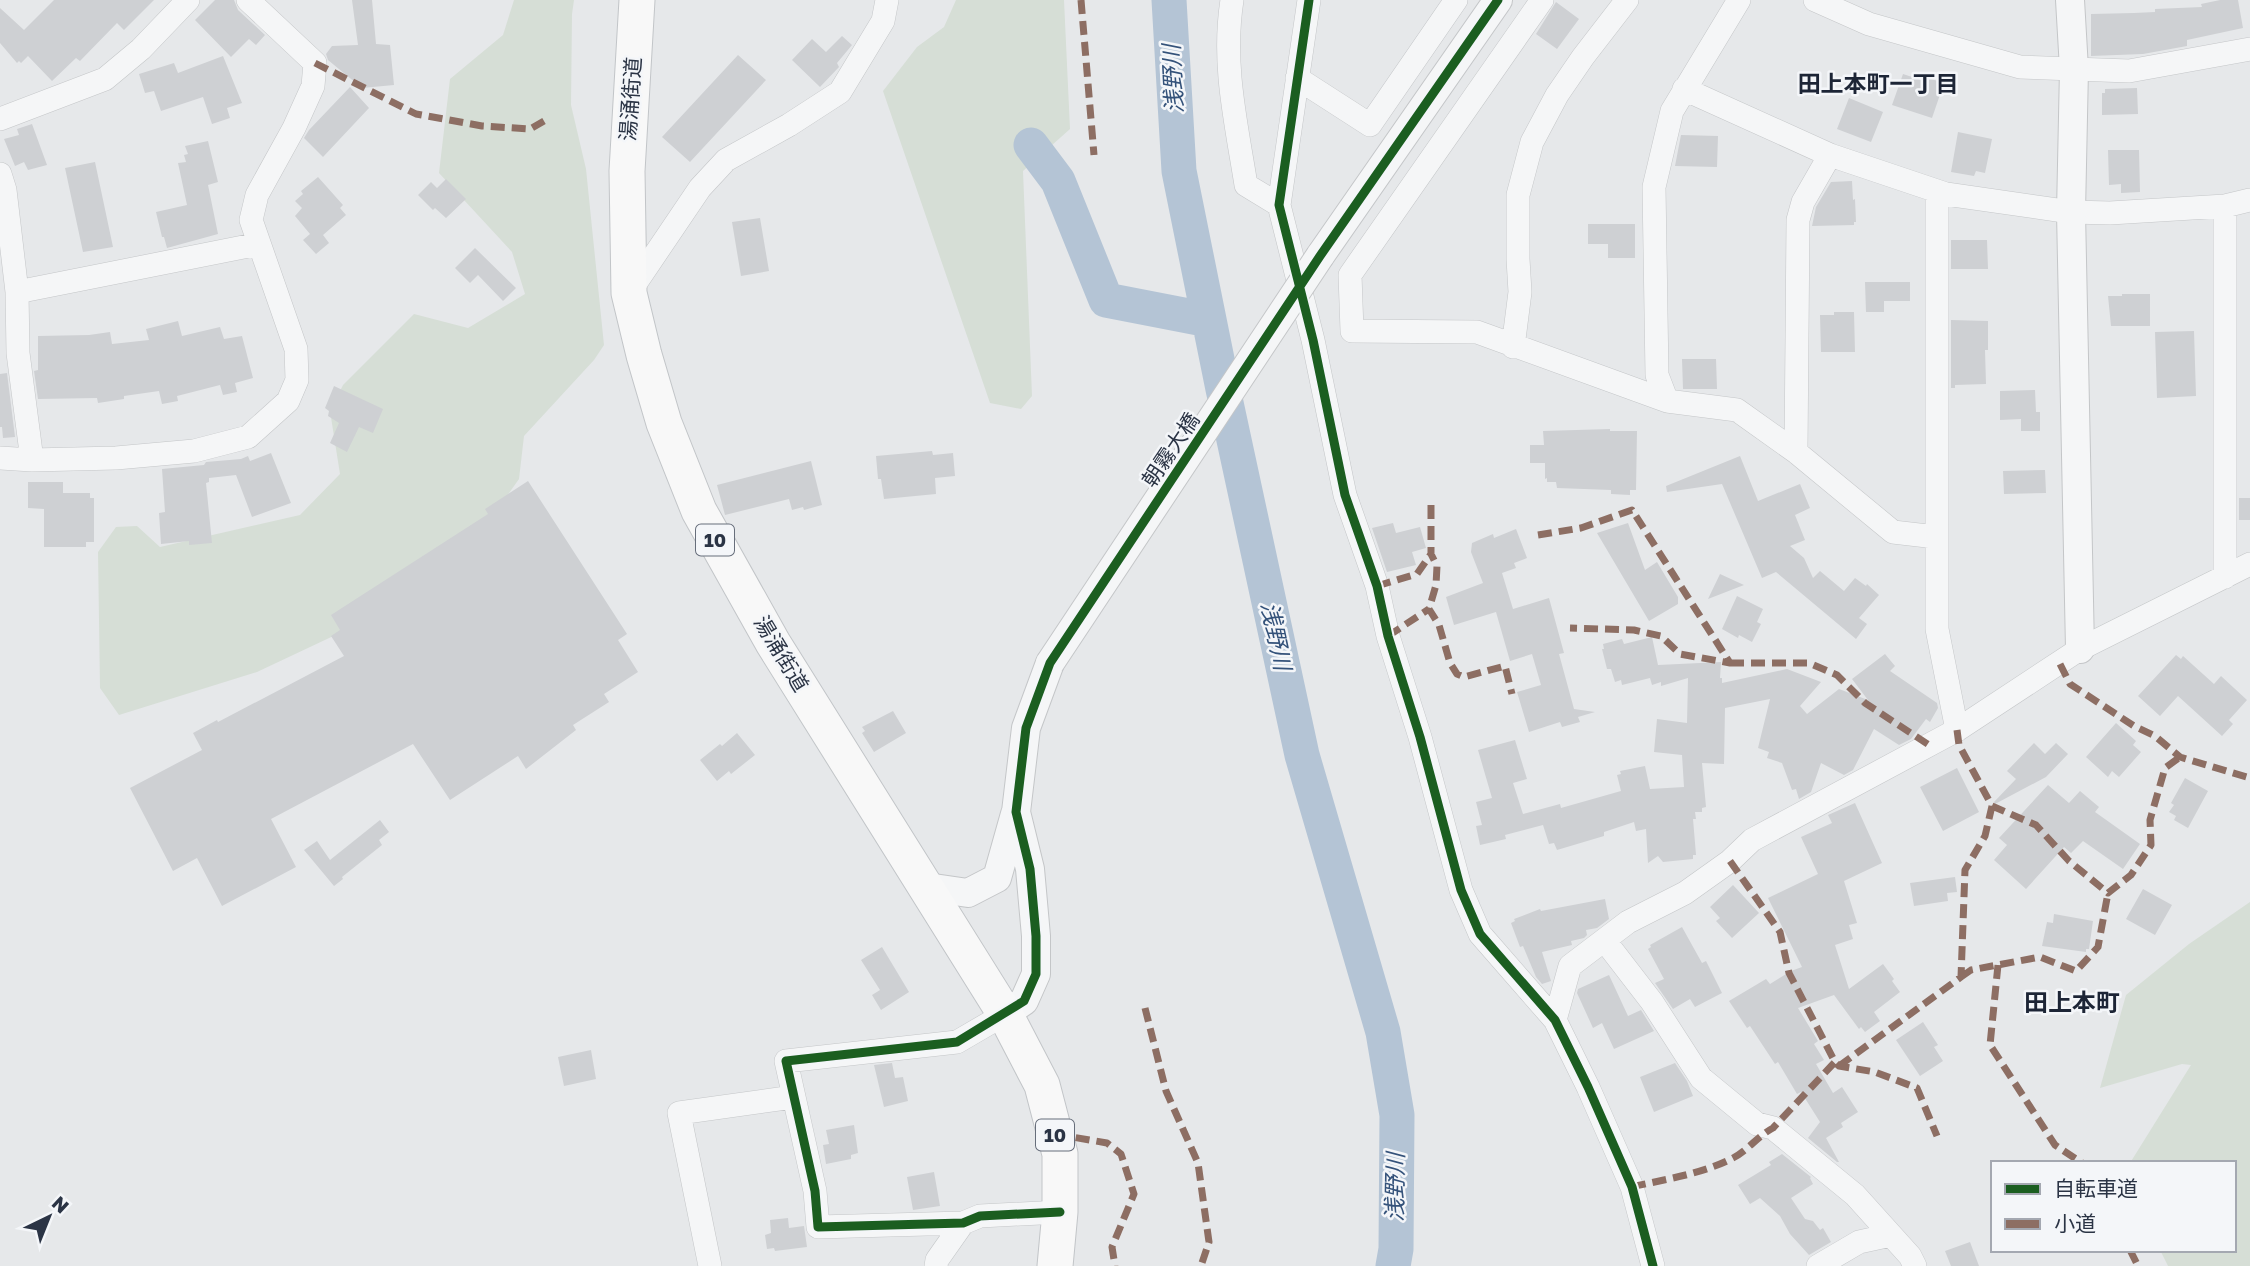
<svg xmlns="http://www.w3.org/2000/svg" width="2250" height="1266" viewBox="0 0 2250 1266" font-family="'Golos Text','Noto Sans JP',sans-serif">
<style>
.green{fill:#d6ded6}
.lines{fill:none;stroke-linecap:round;stroke-linejoin:round}
.river{stroke:#b4c4d5;stroke-width:35}
.building{fill:#ced0d3}
.minor-casing{stroke:#c4c6c8;stroke-width:24}
.tertiary-casing{stroke:#c4c6c8;stroke-width:30}
.primary-casing{stroke:#c2c5c8;stroke-width:37}
.minor{stroke:#f5f6f7;stroke-width:23}
.tertiary{stroke:#f5f6f7;stroke-width:28}
.primary{stroke:#f8f8f8;stroke-width:35}
.tertiary-bridge-casing{stroke:#c4c6c8;stroke-width:30;stroke-linecap:butt}
.tertiary-bridge{stroke:#f5f6f7;stroke-width:28}
.quiet{stroke:#8d6e63;stroke-width:7;stroke-dasharray:14 7;stroke-linecap:butt}
.cycleway-casing{stroke:#f4f6f9;stroke-width:13}
.cycleway{stroke:#1b5e20;stroke-width:9}
.labels{text-anchor:middle;stroke-width:5;stroke-linejoin:round;paint-order:stroke}
.shield{fill:#f4f6f9;stroke:#676e7b;stroke-width:2}
.shield-label{font-size:19px;font-weight:bold;fill:#2b3445}
.street-label{font-size:21px;fill:#2b3445;stroke:#f4f6f9}
.water-label{font-size:23px;font-style:italic;fill:#34527a;stroke:#f4f6f9}
.neighbourhood-label{font-size:23px;font-weight:bold;fill:#1d2536;stroke:#f4f6f9}
.quarter-label{font-size:24px;font-weight:bold;fill:#1d2536;stroke:#f4f6f9}
</style>
<rect width="100%" height="100%" fill="#e6e8ea"/>
<path class="green" d="M514 0H574L572 14 571 105 586 169 604 345 594 360 524 436 519 479 495 513 344 631 257 672 119 715 100 688 98 552 116 527 137 526 160 547 300 515 340 474 330 411 343 385 414 314 468 328 525 294 512 252 439 173 450 79 503 35Z
M956 0H1064L1070 129 1023 171 1032 396 1021 409 990 403 883 91 917 47 944 27Z
M2250 902V1266H2168L2160 1250H2234V1163H2130L2191 1065 2182 1064 2100 1088 2126 995 2189 944Z"/>
<g class="lines">
<path class="river" d="M1169 0 1179 171 1223 389 1302 755 1383 1032 1397 1115 1396 1249 1393 1266
M1031 145 1058 181 1106 300 1209 320"/>
</g>
<path class="building" d="M54 0H154L124 30 117 23 80 61 76 58 52 81 28 56 21 63 19 61 17 63 0 43V8L24 30Z
M215 0H234L238 10 265 35 256 45 249 39 231 57 195 20Z
M352 0H372L376 44 390 45 394 85 362 88 328 60 326 54 332 46 358 45Z
M2220 0H2238L2243 28 2187 40V46L2143 54 2091 56V14L2134 13 2155 12V9L2202 7 2201 4Z
M1556 2 1579 19 1557 49 1536 34Z
M842 36 852 45 837 63 839 67 820 87 792 60 812 39 826 52Z
M738 55 766 80 690 162 662 137Z
M223 56 242 103 227 108 230 118 212 124 203 97 161 111 154 91 145 93 139 74 174 63 178 73Z
M1903 74 1921 80 1922 76 1944 83 1932 118 1892 105Z
M350 87 369 108 323 157 304 138 309 130Z
M2137 88 2138 114 2102 115V93H2105V89Z
M1849 98 1883 112 1871 142 1837 129Z
M32 124 47 165 28 170 24 162 15 166 4 139 19 135 17 129Z
M1958 132 1992 139 1985 173 1976 171 1974 176 1951 172Z
M1681 135 1718 136 1717 167 1675 166Z
M208 141 218 182 208 185 218 234 167 248 164 237H162L156 212 187 205 178 163 186 162 184 155 188 154 185 146Z
M2108 150H2139L2140 192 2121 193V184L2109 185Z
M95 162 113 247 83 252 65 168Z
M318 177 343 205 340 208 346 215 323 235 329 243 316 254 303 240 310 234 295 216 302 208 295 201 303 194 301 191Z
M446 179 466 199 446 218 435 208 433 210 418 195 431 182 437 188Z
M1852 181 1853 200 1855 199 1856 222H1854V225L1812 226 1816 207 1831 182Z
M760 218 769 271 741 276 732 222Z
M1588 224H1635V258H1608V244H1588Z
M1951 240H1987L1988 269H1951Z
M475 248 516 288 503 301 478 275 470 283 455 268Z
M1865 282H1910V301H1884V312H1866Z
M2122 294H2150V326H2111L2108 296H2122Z
M1834 312H1854L1855 352H1821L1820 315H1834Z
M1951 320 1988 321V350H1985L1986 384 1955 385V388H1951Z
M178 321 182 336 220 327 224 339 242 336 253 378 235 383 237 392 223 395 220 385 177 396 178 401 162 404 159 391 124 396V399L98 403 97 398 38 399 34 371 38 370V336L89 335 110 332 112 344 149 340 146 329Z
M2194 331 2196 396 2157 398 2155 332Z
M1682 359H1716L1717 389H1683Z
M7 373 15 437 3 438 2 427H0V374Z
M334 386 383 409 373 433 359 427 347 452 330 443 339 423 328 416 329 411 325 408Z
M2035 390 2036 412H2040V431H2021V419L2000 420V391Z
M1610 429V431H1637L1636 490H1630V495L1611 494V490L1557 488 1556 482H1547V478L1545 479V463H1530V445H1544L1543 431Z
M932 451 933 455 953 453 955 476 935 478 936 494 884 499 881 479H878L876 456Z
M271 453 291 503 252 517 236 475 209 478V482L206 483 212 543 189 545V541L161 544 159 513 165 512 162 469 204 465 206 462 241 459 248 456 250 461Z
M1740 456 1758 501 1800 484 1810 508 1795 515 1805 540 1790 546 1804 558 1813 578 1820 571 1844 591 1855 578 1866 586 1867 584 1879 595 1859 618 1867 624 1856 639 1776 572 1762 578 1722 484 1667 492 1666 486Z
M811 461 822 505 804 510 803 507 792 510 789 499 725 515 717 485Z
M2045 470 2046 493 2004 494 2003 471Z
M528 481 627 634 618 640 638 672 604 694 609 702 573 725 576 730 526 769 518 756 450 800 413 744 271 819 296 867 222 906 197 858 173 871 130 788 202 750 193 733 217 720 218 722 344 656 331 636 340 630 331 615 488 514 485 509Z
M28 482H63V493H90V498H94V542H86V547H44V509L28 508Z
M2239 498H2250V520H2239Z
M1393 523 1396 533 1420 527 1426 548 1412 552 1416 565 1387 572 1372 528Z
M1628 523 1645 570 1657 562 1678 597V604L1649 621 1597 533Z
M1516 529 1527 558 1514 563 1516 568 1502 573 1513 609 1549 598 1564 653 1559 654 1574 709 1595 712 1578 717 1580 722 1562 727 1560 722 1529 732 1517 692 1541 685 1532 654 1510 661 1496 612 1454 625 1446 597 1483 583 1471 552 1472 543 1493 534 1494 538Z
M1720 574 1744 585 1708 599Z
M1737 596 1763 609 1757 622 1761 624 1752 642 1739 635 1738 638 1722 629Z
M1652 637 1658 665 1721 662 1720 678H1722V683L1787 669 1821 682 1800 706 1807 714 1839 689 1868 700 1852 679 1885 654 1895 666 1890 671 1937 703 1938 708 1930 722 1926 719 1911 739 1899 745 1874 729 1853 770 1844 775 1821 763 1811 792 1799 799 1796 789 1792 790 1782 763 1767 758 1769 752 1758 748 1770 699 1725 708 1724 764 1702 763 1706 807 1702 808V812H1695L1696 819H1693L1696 855H1693V859L1663 862 1658 856 1648 863 1646 829 1636 831 1634 822 1604 832V836L1557 850 1554 843 1549 844 1543 825 1505 835 1506 839 1480 845 1476 826 1482 825 1476 802 1492 798 1478 750 1515 740 1527 779 1513 783 1523 814 1560 804 1561 808 1621 791 1617 775 1621 774 1620 771 1645 766 1650 789 1684 787 1682 755 1654 752 1657 719 1687 723 1688 678 1661 686V682L1652 685 1650 678 1622 685 1621 680 1615 682 1611 669H1607L1602 649H1604L1603 644 1622 639 1624 644Z
M2176 655 2181 659 2183 656 2214 684 2221 676 2247 700 2229 720 2233 724 2222 736 2178 696 2160 716 2138 696Z
M893 711 906 733 874 752 862 733 865 731 862 727Z
M2116 723 2136 741 2133 745 2141 752 2119 777 2112 771 2108 777 2086 757Z
M737 733 755 755 731 774 729 771 717 781 700 760 720 744 722 746Z
M2034 743 2045 754 2056 743 2068 754 2046 777 1995 804 1994 802 2016 779 2007 771Z
M1957 768 1979 812 1943 831 1920 787Z
M2185 778 2208 791 2188 828 2174 820 2176 816 2169 812 2174 805 2171 803Z
M2048 785 2069 803 2080 791 2099 807 2095 812 2140 844 2123 869 2083 841 2071 853 2064 847 2026 889 1994 860 2007 845 1999 838Z
M1855 803 1882 863 1844 881 1857 923 1849 925 1853 939 1835 945 1849 989 1883 964 1894 979 1892 981 1900 992 1874 1012 1880 1021 1865 1032 1861 1027 1859 1029 1834 995 1798 1008 1818 1041 1814 1044 1824 1060 1816 1064 1833 1093 1842 1087 1858 1112 1841 1123 1843 1127 1826 1138 1839 1162H1837L1808 1138 1820 1122 1801 1092 1797 1094 1778 1062 1775 1064 1750 1026 1747 1028 1729 1001 1766 979 1770 984 1791 971 1802 967 1768 898 1818 874 1801 837 1832 823 1828 815Z
M380 820 389 832 379 840 382 845 342 877 343 879 334 886 304 850 317 841 330 860Z
M1955 877 1957 892 1947 893 1948 901 1914 906 1910 883Z
M1733 885 1759 913 1732 938 1716 921 1720 918 1710 907Z
M2143 889 2172 905 2155 935 2126 919Z
M1605 899 1609 919 1597 928 1586 930 1587 935 1584 938 1571 941 1572 945 1542 952 1551 981 1542 984 1536 977 1523 946 1520 947 1511 923 1515 921 1514 919 1540 909 1541 911Z
M2054 914 2093 921 2089 949H2086V952L2042 946 2047 922 2053 923Z
M1682 927 1702 963 1706 961 1722 993 1695 1007 1690 999 1673 1009 1655 983 1664 979 1648 949 1651 947 1650 945Z
M882 947 909 992 881 1010 872 995 880 990 861 960Z
M1609 975 1628 1016 1641 1010 1654 1031 1614 1049 1602 1023 1593 1028 1577 993 1578 989Z
M1923 1022 1938 1045 1934 1047 1943 1061 1920 1076 1896 1040Z
M591 1050 596 1079 564 1086 558 1057Z
M892 1063 895 1078 903 1077 908 1101 884 1107 874 1065Z
M1675 1063 1687 1081 1693 1096 1654 1112 1640 1077Z
M854 1125 858 1153 851 1155V1159L826 1164 823 1145 829 1144 826 1130Z
M1782 1154 1811 1177 1810 1178 1813 1184 1791 1198 1805 1219 1813 1221 1820 1230 1823 1228 1831 1242 1809 1255 1790 1234 1780 1216 1760 1198 1750 1204 1738 1185 1771 1165 1769 1162Z
M934 1172 940 1206 913 1210 907 1177Z
M788 1218 789 1228 804 1226 807 1247 775 1251 774 1248 767 1249 765 1235 771 1233 770 1220Z
M1970 1242 1979 1266H1951L1945 1251Z"/>
<g class="lines">
<g class="minor-casing">
<path id="minor" d="M1232 0C1222 64 1236 122 1246 185L1279 205
M1309 0 1279 205 1313 340 1345 495 1377 586 1388 636 1420 737 1461 890 1480 934 1555 1020 1588 1087 1632 1187 1653 1266
M1542 0 1350 275 1352 331 1477 332 1667 401 1737 410 1796 452 1893 532 1936 537
M1815 0 1869 24 2020 67 2129 71 2250 49
M1297 78 1370 125 1456 0
M1684 89 1830 155 1946 194 2071 212 2110 213 2225 206 2250 200
M0 119 105 79 141 49 188 0
M0 174 5 190 17 292 18 353 32 460
M1937 192V629L1957 730
M2225 206V577
M17 292 259 244
M629 293 700 188 726 160 789 125 840 92 883 21 887 0
M1513 347 1520 292 1518 259V195L1532 142 1557 95 1583 57 1627 0
M1667 401 1657 375 1654 187 1672 111 1739 0
M1796 452 1798 220 1803 202 1830 155
M0 458 32 460 116 458 194 451 248 437 288 401 297 380 296 349 251 220 257 195 294 128 313 86 315 63 248 0
M1605 941 1652 1002 1701 1078 1757 1124 1773 1128 1855 1195 1910 1256 1915 1266
M1005 1014 957 1042 786 1061 815 1191 818 1227 963 1223 980 1216 1060 1212
M1555 1020 1570 966 1628 922 1685 893 1730 861 1752 840 1957 730 2080 649 2250 564
M710 1266 679 1113 793 1097
M936 1266 937 1260 963 1223
M1818 1266 1859 1242 1891 1235"/>
</g>
<g class="tertiary-casing">
<path id="tertiary" d="M2070 0 2074 69 2071 212 2080 649
M1320 256 1498 0
M927 887 968 893 997 878 1015 814
M1005 1014 1024 1001 1036 974V936L1030 869 1016 812 1026 728 1050 663"/>
</g>
<g class="primary-casing">
<path id="primary" d="M637 0 627 171 629 293 644 355 664 423 699 511 773 643 1005 1014 1042 1085 1060 1154V1212L1055 1266"/>
</g>
<use href="#minor" class="minor"/>
<use href="#tertiary" class="tertiary"/>
<use href="#primary" class="primary"/>
<g class="tertiary-bridge-casing">
<path id="tertiary-bridge" d="M1050 663 1320 256"/>
</g>
<use href="#tertiary-bridge" class="tertiary-bridge"/>
<path class="quiet" d="M1081 0 1094 155
M315 63 416 114 482 126 530 129 544 121
M1431 505V554L1437 566 1436 585 1429 609 1439 625 1450 663 1457 674 1464 677 1505 666 1512 694
M1538 535 1581 528 1632 510 1730 663 1680 654 1661 636 1634 630 1570 628
M1377 586 1417 574 1431 554
M1388 636 1429 609
M1730 663H1809L1837 675 1865 703 1929 745
M2060 664 2070 684 2134 726 2155 736 2180 757 2250 778
M1957 730 1959 745 1992 806 2036 825 2069 861 2108 893 2131 875 2151 845 2150 820 2165 768 2180 757
M1730 861 1780 932 1789 973 1835 1062 1839 1066 1875 1072 1917 1088 1937 1136
M1998 965 1990 1045 2055 1145 2082 1163
M1961 977 1971 970 2040 957 2076 971 2098 947 2108 893
M1145 1008 1166 1091 1198 1163 1209 1242 1201 1266
M1839 1066 1961 977 1965 870 1985 836 1992 806
M1055 1134 1107 1143 1121 1154 1134 1194 1112 1247 1115 1266
M1632 1187C1666 1179 1702 1174 1733 1158 1748 1150 1758 1136 1773 1128L1835 1062
M2130 1250 2138 1266"/>
<g class="cycleway-casing">
<path id="cycleway" d="M1309 0 1279 205 1313 340 1345 495 1377 586 1388 636 1420 737 1461 890 1480 934 1555 1020 1588 1087 1632 1187 1653 1266
M1060 1212 980 1216 963 1223 818 1227 815 1191 786 1061 957 1042 1024 1001 1036 974V936L1030 869 1016 812 1026 728 1050 663 1320 256 1498 0"/>
</g>
<use href="#cycleway" class="cycleway"/>
</g>
<g class="labels">
<g class="shield">
<rect x="696" y="524.5" width="38" height="31" rx="5"/>
<rect x="1036" y="1119.5" width="38" height="31" rx="5"/>
</g>
<g class="shield-label">
<text x="715" y="547">10</text>
<text x="1055" y="1142">10</text>
</g>
<g class="street-label">
<text transform="translate(631 99) rotate(-86)" y="7">湯涌街道</text>
<text transform="translate(1171 450) rotate(-56)" y="7">朝霧大橋</text>
<text transform="translate(781 654) rotate(59)" y="7">湯涌街道</text>
</g>
<g class="water-label">
<text transform="translate(1173 79) rotate(-93)" y="8">浅野川</text>
<text transform="translate(1276 636) rotate(78)" y="8">浅野川</text>
<text transform="translate(1395 1187) rotate(-89)" y="8">浅野川</text>
</g>
<g class="neighbourhood-label">
<text x="1878" y="92">田上本町一丁目</text>
</g>
<g class="quarter-label">
<text x="2072" y="1011">田上本町</text>
</g>
</g>
<rect x="1991" y="1161" width="245" height="91" fill="#f4f6f9" stroke="#a4a8b1" stroke-width="2"/>
<rect x="2005" y="1184" width="35" height="10" fill="#1b5e20" stroke="#a4a8b1" stroke-width="2"/>
<text x="2054" y="1196" font-size="21" fill="#2b3445">自転車道</text>
<rect x="2005" y="1219" width="35" height="10" fill="#8d6e63" stroke="#a4a8b1" stroke-width="2"/>
<text x="2054" y="1231" font-size="21" fill="#2b3445">小道</text>
<g transform="translate(49 1217) rotate(43)" stroke="#f4f6f9" stroke-width="5" paint-order="stroke">
<path d="M0-5L12 26L0 18L-12 26Z" fill="#2b3445"/>
<text y="-10" font-size="19" font-weight="bold" text-anchor="middle" fill="#2b3445">N</text>
</g>
</svg>
